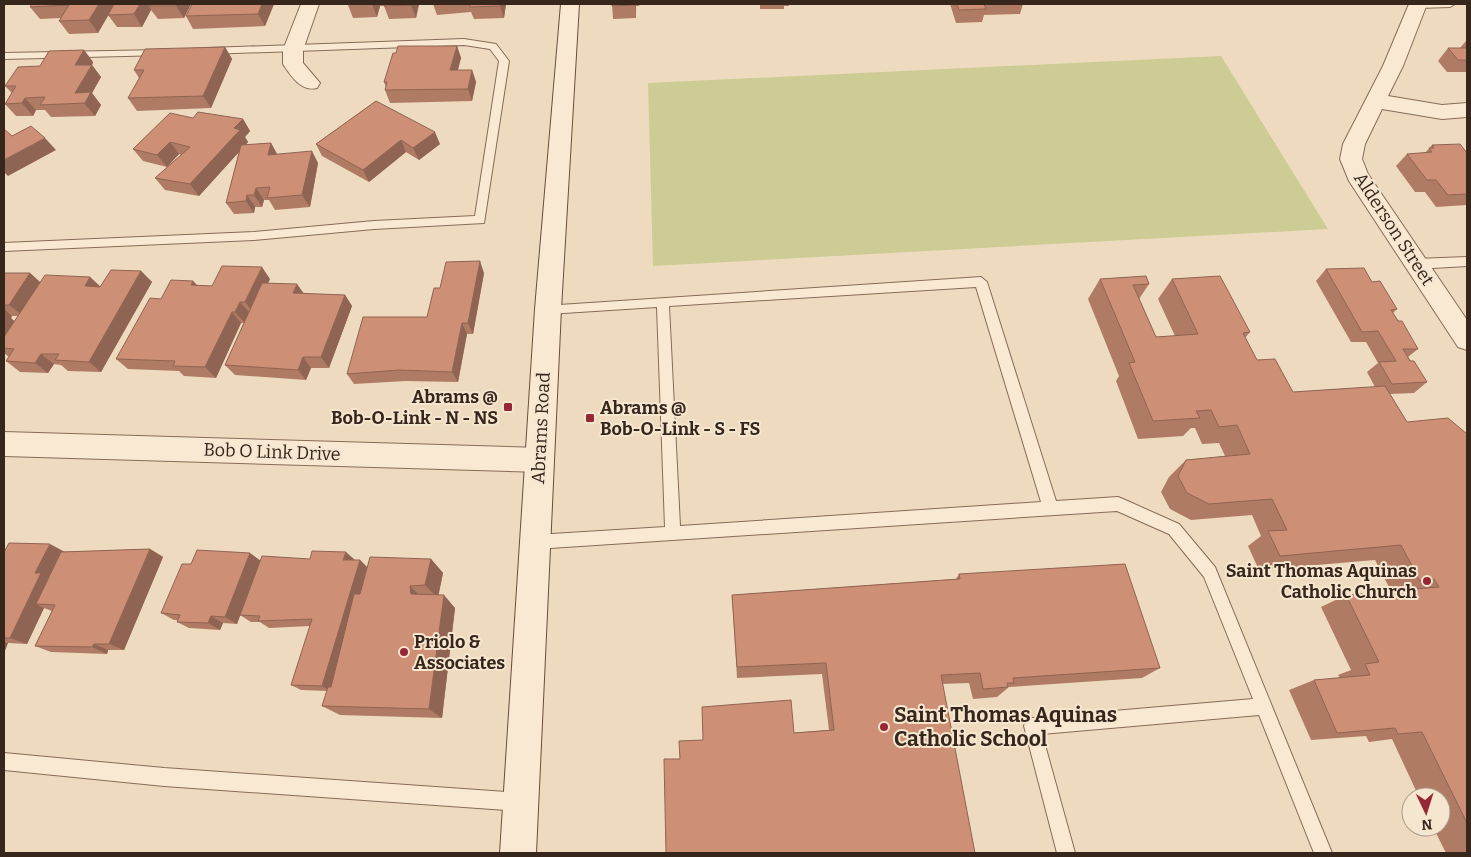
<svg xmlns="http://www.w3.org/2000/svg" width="1471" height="857" viewBox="0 0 1471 857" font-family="Bitter,serif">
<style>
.green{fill:#cccc94}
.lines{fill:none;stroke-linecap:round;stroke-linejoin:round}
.lane-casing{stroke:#876b58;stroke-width:2}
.street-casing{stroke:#876b58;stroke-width:2}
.secondary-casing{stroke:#694d3b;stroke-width:2}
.lane{fill:#f9e9d3;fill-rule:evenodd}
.street{fill:#f9e9d3;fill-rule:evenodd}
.secondary{fill:#f9e9d3;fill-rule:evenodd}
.wall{fill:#b07b65;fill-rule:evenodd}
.shaded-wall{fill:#906452}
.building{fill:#cd8f75;stroke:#906452}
.poi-dot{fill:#962734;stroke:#f5e6cf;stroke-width:2}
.labels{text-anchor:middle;stroke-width:4;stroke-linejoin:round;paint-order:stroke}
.street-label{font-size:18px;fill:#36261c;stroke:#f5e6cf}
.poi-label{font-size:18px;font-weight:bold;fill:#36261c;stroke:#f5e6cf;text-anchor:end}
.near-poi-label{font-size:21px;font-weight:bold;fill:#36261c;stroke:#f5e6cf;text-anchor:start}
</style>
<rect width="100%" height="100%" fill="#eedbbf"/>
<path class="green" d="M1221 56 1328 229 653 266 648 83Z"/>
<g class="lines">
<g class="lane-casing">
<path id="lane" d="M1414 4H1455L1450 7 1418 8 1415 7Z
M464 39 496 44 509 61 484 223 374 229 254 240 4 251V243L254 232 374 221 475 216 499 61 490 49 464 45 208 54 203 51 208 48Z
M162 50 165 51V55L4 59V53Z
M1467 257V266L1416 269 1410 264 1416 259Z
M981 277 987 282 1056 501 1118 497 1123 499 1179 524 1215 567 1332 853H1314L1259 715 1042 734 1075 853H1057L1024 726 1026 720 1032 718 1253 699 1204 577 1169 534 1117 511 535 549 530 547 528 542 530 537 535 535 665 527 657 307 548 314 544 312 542 309 544 306ZM976 287 1041 502 680 526 669 306Z
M4 753 164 768 520 793 526 796 529 802 526 808 520 811 164 786 4 770Z"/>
</g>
<g class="street-casing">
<path id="street" d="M301 4H319L303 50V63L320 83 317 88C301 92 291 76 283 64V50Z
M1409 4H1427L1403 66 1388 96 1442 105 1467 103V117L1442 119 1382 109 1365 144 1362 159 1368 174 1467 320V350L1458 347 1349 181 1340 159 1343 144 1383 66Z
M4 432 540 448 550 451 554 460 550 469 540 472 4 456Z"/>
</g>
<g class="secondary-casing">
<path id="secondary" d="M561 4H579L561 309 536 853H500L535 309Z"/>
</g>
<use href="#lane" class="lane"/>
<use href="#street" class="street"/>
<use href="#secondary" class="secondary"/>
</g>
<path class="wall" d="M32 4H191L184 18 158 19 151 10 142 27H117L108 15 98 33 69 34 59 21 61 18 40 19 30 7Z
M274 4 265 26 193 29 186 16Z
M348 4H419L416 18 389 19 384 6H380L377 17 353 18 348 5Z
M433 4H506L504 18 474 19 471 12 437 15Z
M612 4H639V6H636V18L613 19Z
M760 4H789V6H784V9H760Z
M950 4H1023L1020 14 984 15 982 22 956 23Z
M1466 41H1467V72H1447L1438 61 1448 48H1460Z
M457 46 461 58 458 70H472L476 82 472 101 390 103 385 90 386 87 384 82Z
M225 47 232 59 211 108 137 111 128 98 139 78 134 70Z
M84 50 93 62 92 65 101 77 92 93 101 105 95 116 51 117 45 110H36L33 116H16L5 104 12 93 5 86 40 66Z
M376 101 440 144 419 160 406 152 369 182 322 156 316 144Z
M193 118 243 119 250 131 245 137 248 142 246 145 271 143 277 154 318 163 310 207 275 210 269 200H264L262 207H255L254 213 234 214 226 203 239 152 199 196 165 190 155 178 181 155 179 154 167 167 143 161 133 149Z
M1432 145 1467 154V205L1436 207 1425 192H1415L1396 166 1407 154 1425 153Z
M1326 269 1372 282 1397 309 1393 313 1418 349 1408 357 1427 382 1414 393 1390 394 1407 422 1467 434V853H1446L1433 827H1441V797H1419L1392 739 1369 742 1366 736 1311 740 1289 690 1314 680 1340 678 1338 675 1351 670 1321 607 1346 595 1391 591 1375 560 1259 570 1248 546 1261 536 1252 515 1191 520 1170 509 1161 492 1169 477 1186 460 1225 456 1219 443 1202 444 1195 428H1191L1183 436 1138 439 1116 381 1119 376 1088 299 1100 279 1149 284 1139 299 1156 337 1175 336 1158 299 1172 279 1250 332 1245 338 1257 360 1293 392 1375 387 1367 372 1378 363 1366 342H1351L1316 281Z
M141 271 152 282 101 372 68 371 61 365 54 364 48 373 20 372 6 361 9 357 4 353V273H30L40 282 90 277 100 287ZM12 316H18L14 321 11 318Z
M484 273 473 334H467L458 382 406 381 354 384 347 374 427 317 440 288Z
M270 279 268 283 304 294 345 295 352 306 329 368H311L306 380 235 375 225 365 244 323H241L216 378 184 376 179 371 128 369 116 359 161 299 193 281 197 285 212 286Z
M150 549 163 557 124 650H108L107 654 51 652 35 646 52 611 44 608 27 644 8 643 4 653V552H65Z
M431 559 443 573 438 595 455 608 442 718 340 715 322 706 327 691 301 690 291 685 310 626 269 628 260 622H251L240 615 237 624 223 623 220 630 189 628 177 622V620H174L161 613 191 564 260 560H360L367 567Z
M959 574 1160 668 1142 678 1009 687 997 697 973 699 969 683 942 684 975 853 680 759 703 740 829 730 822 674 737 678 732 595 956 579Z"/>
<path class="shaded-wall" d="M99 4H115L98 33 89 20Z
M140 4H148L151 10 142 27 134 14Z
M177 4H191L184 18 176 6Z
M262 4H274L265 26 258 14Z
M372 4H380V6L377 17Z
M412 4H419L416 18 411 5Z
M501 4H506L504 18 500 6Z
M635 4H636V18Z
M457 46 461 58 454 83 450 70Z
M225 47 232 59 211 108 203 96Z
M84 50 93 62 92 65 101 77 92 93 101 105 95 116 75 93V65Z
M472 70 476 82 472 101 468 89Z
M25 98 36 110 33 116 22 103Z
M243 119 250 131 245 137 248 142 199 196 190 184 234 128Z
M435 132 440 144 419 160 413 148Z
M45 138 56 150 8 176 4 172V160Z
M401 140 406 152 369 182 363 170Z
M170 142 179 154 167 167 157 155Z
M271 143 278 156 268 155Z
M312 151 318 163 310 207 302 195Z
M256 188 264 200 262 207 254 195Z
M247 195 255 207 254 213 246 201Z
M480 261 484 273 473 334 468 323Z
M262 267 270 279 254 313 245 302Z
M141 271 152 282 101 372 89 362Z
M30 273 42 284 23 316 9 305Z
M90 277 102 288 85 286Z
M193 281 203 292 191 285Z
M297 284 305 295 293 293Z
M345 295 352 306 329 368 321 357Z
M240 302 250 313 245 323 235 312Z
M4 309 12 316 11 318 15 322 4 337Z
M232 312 241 323 216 378 205 367Z
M462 323 467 334 458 382 452 372Z
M41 354 54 364 48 373 35 363Z
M303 357 311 368 306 380 298 370Z
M50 544 65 552 36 604 44 608 27 644 10 638 35 573Z
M150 549 163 557 124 650 109 644Z
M346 552 355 560H343Z
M250 553 261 561 237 624 225 617Z
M431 559 443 573 438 598 425 585Z
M360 560 368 568 332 692 322 686Z
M410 586 423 599 411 594Z
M444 595 455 608 442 718 429 709Z
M211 616 223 623 220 630 208 623Z
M4 642 8 643 4 653Z
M94 644 108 650 107 654 92 647Z"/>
<path class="building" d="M32 4H99L89 20 59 21 69 5 30 7Z
M114 4H140L134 14 108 15Z
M151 4H177L176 6H150Z
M192 4H262L258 14 186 16Z
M385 4H412L411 5 384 6Z
M470 4H501L500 6 470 7Z
M612 4H635V5L612 6Z
M957 4H984L986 9 959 10Z
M398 46H457L450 70H472L468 89 385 90 387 82H384L393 53H396Z
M225 47 203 96 128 98 144 70H134L145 49Z
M1448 48H1467V60H1458Z
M84 50 75 65H92L75 93 91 92 85 103 40 105 45 97 25 98 22 103 5 104 16 86H5L18 67 40 66 49 51Z
M376 101 435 132 413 148 401 140 363 170 316 144Z
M198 112 243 119 234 128 240 130 190 184 155 178 190 147 170 142 157 155 133 149 170 113 193 118Z
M31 126 45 138 4 160V129L12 136Z
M271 143 268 155 312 151 302 195 267 198 270 187 256 188 254 195H247L246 201 226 203 241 145Z
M1460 144 1467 153V194L1448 195 1436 180H1427L1407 154 1432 152 1429 148H1434L1432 145Z
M480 261 468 323H462L452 372 399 370 347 374 363 317H427L434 288H440L446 262Z
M222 266 262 267 245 302H240L235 312H232L205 367 173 366 175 361 116 359 150 298 161 299 171 280 193 281 191 285 212 286Z
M1364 268 1372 282 1380 281 1397 309 1391 310 1398 321H1402L1418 349H1403L1410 361H1414L1427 382 1392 384 1379 362 1396 361 1378 331 1362 332 1326 269Z
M111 270 141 271 89 362 55 360 59 354H41L35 363 6 361 14 349 4 348V337L45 275 90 277 85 286 100 287Z
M4 273H30L9 305H4Z
M1146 276 1149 284 1133 285 1156 337 1198 334 1172 279 1220 276 1250 332 1243 333 1257 360 1275 359 1293 392 1385 386 1407 422 1448 418 1467 434V823L1422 732 1398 734 1395 728 1337 733 1314 680 1370 675 1365 664 1379 662 1346 595 1439 587 1434 579 1420 581 1401 545 1280 556 1268 531 1287 530 1272 499 1209 504 1187 493 1178 476 1186 460 1250 454 1237 425 1219 427 1211 410 1196 411 1200 418 1153 421 1129 363 1135 362 1100 279Z
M262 283 297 284 293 293 345 295 321 357H303L298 370 225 365Z
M9 543 50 544 35 573H41L10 638H4V552Z
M150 549 109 644H94L92 647 35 646 55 605 36 604 61 552Z
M197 550 250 553 225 617 211 616 208 623 177 622 180 615 161 613 182 564H191Z
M312 551 346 552 343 560H360L322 686 291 685 312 619 258 621 260 616 240 615 262 556 310 559Z
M370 557 431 559 425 585 410 586 411 594 444 595 429 709 322 706 328 687H331L354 594H360Z
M1125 564 1160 668 1013 678 1014 683H1007L1008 687 983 689 980 673 941 675 975 853H666L664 759H680L679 741 703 740 702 707 791 700 794 733 834 730 826 663 737 667 732 595 960 579 959 574Z"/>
<g class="poi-dot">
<rect x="503" y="402" width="10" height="10" rx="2.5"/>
<rect x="585" y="413" width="10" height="10" rx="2.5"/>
<circle cx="1427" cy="581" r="5"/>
<circle cx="404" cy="652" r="5"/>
<circle cx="884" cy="727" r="5"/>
</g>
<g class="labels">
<g class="street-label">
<text transform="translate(1394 229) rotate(57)" y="6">Alderson Street</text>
<text transform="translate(541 428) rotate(-87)" y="6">Abrams Road</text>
<text transform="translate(272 452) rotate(2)" y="6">Bob O Link Drive</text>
</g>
<g class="poi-label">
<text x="498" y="403">Abrams @<tspan x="498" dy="21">Bob-O-Link - N - NS</tspan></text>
<text x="600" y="414" text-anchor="start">Abrams @<tspan x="600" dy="21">Bob-O-Link - S - FS</tspan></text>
<text x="1417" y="577">Saint Thomas Aquinas<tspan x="1417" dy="21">Catholic Church</tspan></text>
<text x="414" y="648" text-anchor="start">Priolo &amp;<tspan x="414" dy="21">Associates</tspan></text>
</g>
<g class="near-poi-label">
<text x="894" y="722">Saint Thomas Aquinas<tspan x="894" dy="24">Catholic School</tspan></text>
</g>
</g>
<rect width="1471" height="857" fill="none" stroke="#36261c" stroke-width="10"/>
<g transform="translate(1426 812) rotate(176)"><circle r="24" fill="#f5e6cf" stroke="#a99987"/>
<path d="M0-4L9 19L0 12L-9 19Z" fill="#962734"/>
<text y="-8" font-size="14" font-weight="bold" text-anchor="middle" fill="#36261c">N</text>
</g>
</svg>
